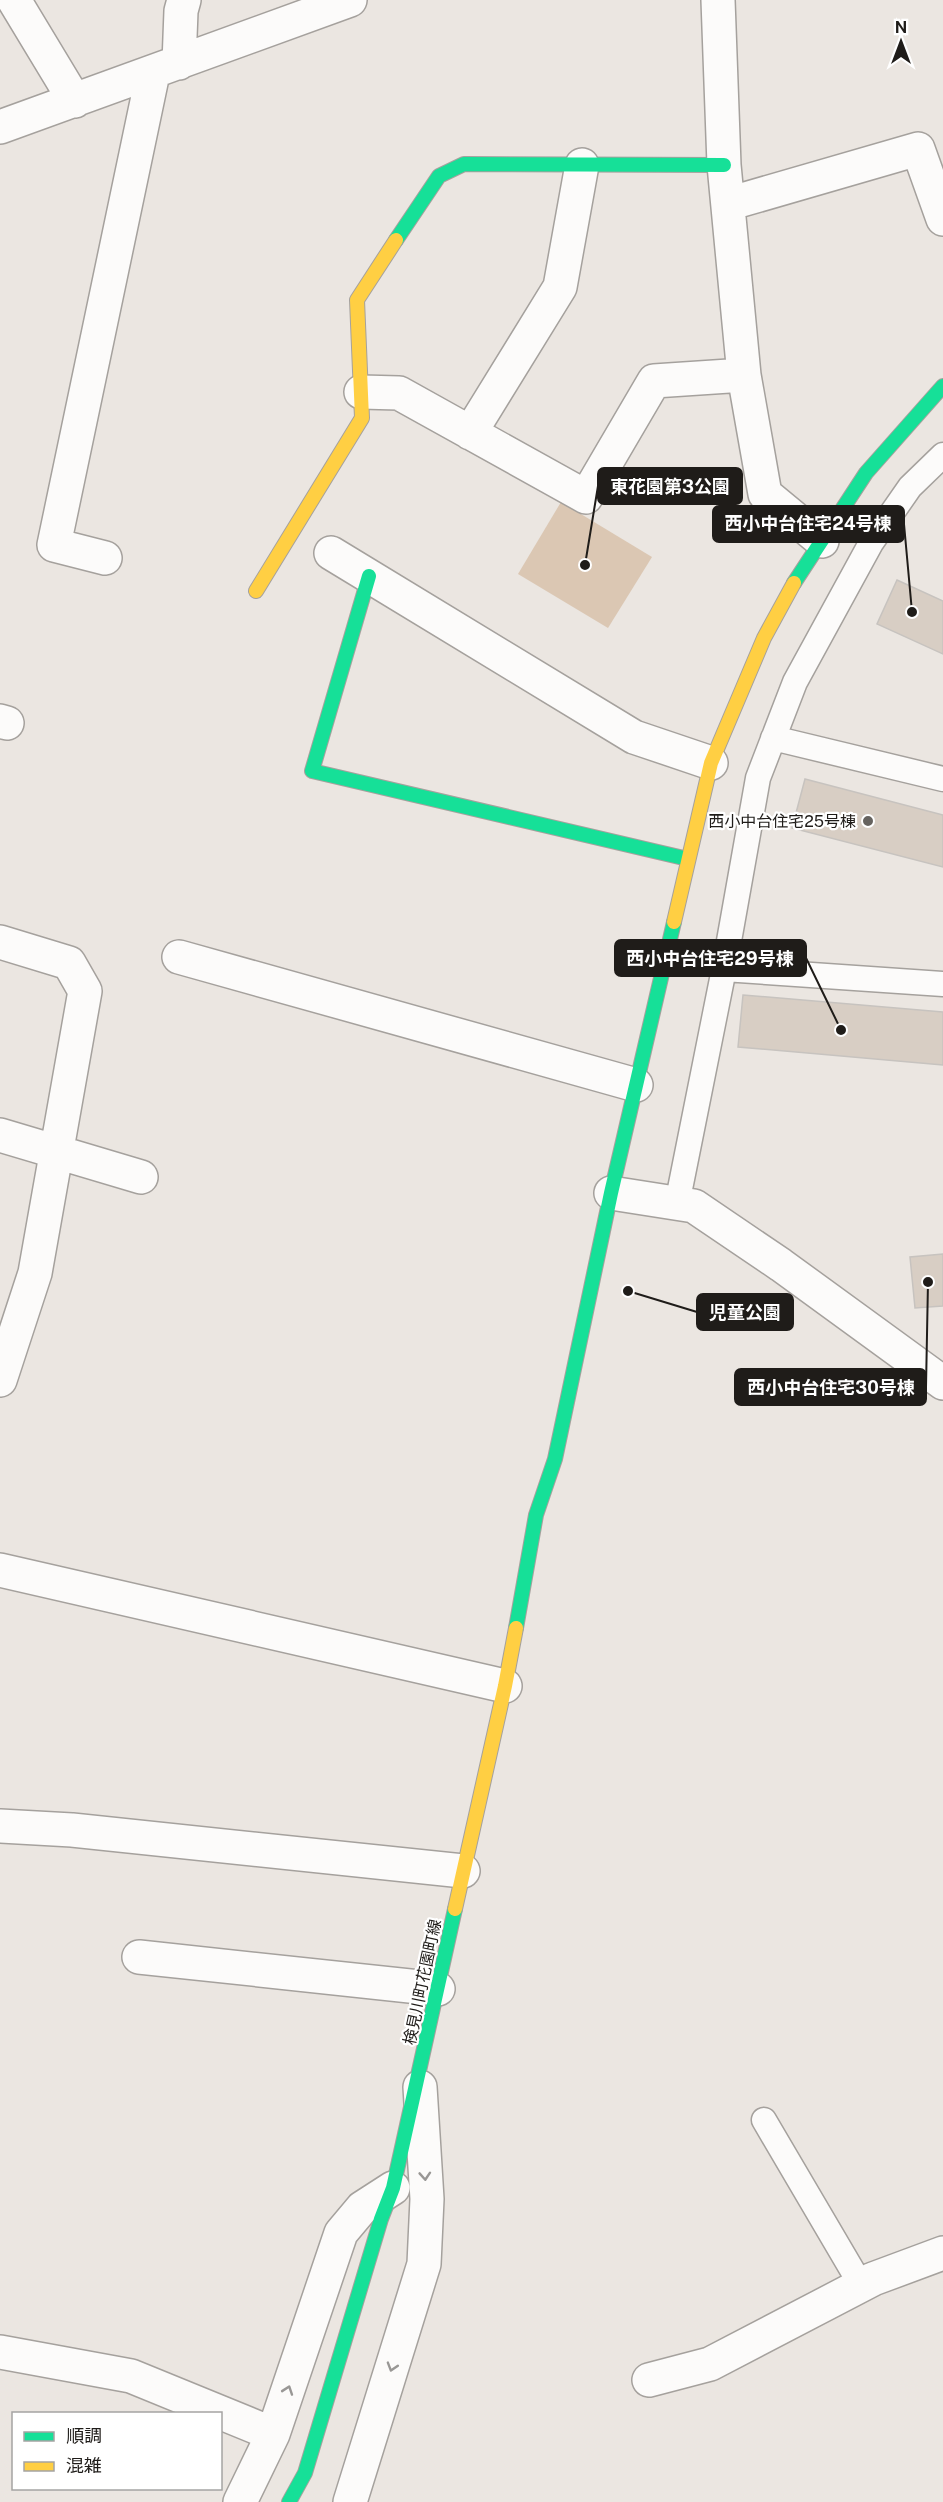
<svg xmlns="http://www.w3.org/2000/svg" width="943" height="2502" viewBox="0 0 943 2502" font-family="'Public Sans','Noto Sans JP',sans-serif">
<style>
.green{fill:#dbc7b3}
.building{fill:#d8cec4;stroke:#c7c3bf;stroke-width:1.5}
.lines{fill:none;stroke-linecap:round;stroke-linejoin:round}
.lane-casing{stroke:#a5a19d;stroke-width:27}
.street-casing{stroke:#a5a19d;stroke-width:36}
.fast-casing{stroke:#a5a19d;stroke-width:16}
.slow-casing{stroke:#a5a19d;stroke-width:16}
.lane{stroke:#fcfbfa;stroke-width:24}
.street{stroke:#fcfbfa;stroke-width:33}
.fast{stroke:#16e098;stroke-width:14}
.slow{stroke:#ffcf43;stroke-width:14}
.oneway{stroke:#999795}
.poi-dot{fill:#66635f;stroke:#fff;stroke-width:2}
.labels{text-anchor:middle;stroke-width:4.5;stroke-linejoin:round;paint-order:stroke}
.poi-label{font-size:16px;fill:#1f1c19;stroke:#fff;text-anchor:end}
.street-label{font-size:16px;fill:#1f1c19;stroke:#fff}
.leader{fill:none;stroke:#1f1c19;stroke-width:2}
.callout-dot{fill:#1f1c19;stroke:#fff;stroke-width:2}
.callout{fill:#1f1c19;stroke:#1f1c19;stroke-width:2}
.callout-label{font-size:18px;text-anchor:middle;font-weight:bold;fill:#fff}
</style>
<rect width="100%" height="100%" fill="#ebe6e1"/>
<path class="green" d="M561 502 652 557 608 628 518 574Z"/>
<path class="building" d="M897 580 943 601V654L877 624Z
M805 779 943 815V867L792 828Z
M743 995 943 1012V1065L738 1047Z
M943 1254V1306L915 1308 910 1257Z"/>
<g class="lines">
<g class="lane-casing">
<path id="lane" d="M773 738 943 779
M724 969 943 984
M677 1204 724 969 758 778 795 682 871 543 910 487 943 455
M764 2120 861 2285"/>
</g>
<g class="street-casing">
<path id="street" d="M14 0 75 101
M718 0 724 165 744 375 765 494 822 541
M179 63 181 11 184 0
M0 127 350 0
M728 204 918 149 943 219
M361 392 399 393 586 497 654 381 744 375
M470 433 560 287 582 165
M331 553 634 737 711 763
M105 558 54 545 153 73
M0 721 7 723
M0 942 69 963 85 991 35 1273 0 1380
M179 957 636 1085
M0 1135 141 1177
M611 1193 694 1206 781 1265 943 1383
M0 1570 505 1686
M0 1826 72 1830 463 1871
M139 1957 438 1989
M0 2352 131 2376 273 2434
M649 2380 710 2364 873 2279 943 2253
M240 2502 273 2434 341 2233 362 2208 393 2188
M350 2502 424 2264 427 2199 420 2087"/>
</g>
<g class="fast-casing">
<path id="fast" d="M396 240 439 176 464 164 724 165
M369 576 312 771 688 859
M794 583 866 473 943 386
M516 1628 536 1515 555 1459 611 1193 674 922
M289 2502 305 2473 381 2219 393 2188 455 1909"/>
</g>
<g class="slow-casing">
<path id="slow" d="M256 591 362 418 357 300 396 240
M674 922 711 763 764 638 794 583
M455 1909 505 1686 516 1628"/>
</g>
<use href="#lane" class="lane"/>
<use href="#street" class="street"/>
<use href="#fast" class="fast"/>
<use href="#slow" class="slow"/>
</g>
<defs><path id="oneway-chevron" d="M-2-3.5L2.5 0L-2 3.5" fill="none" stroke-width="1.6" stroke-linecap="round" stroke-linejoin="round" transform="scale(1.5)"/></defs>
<g class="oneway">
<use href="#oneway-chevron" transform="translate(425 2176) rotate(86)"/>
<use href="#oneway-chevron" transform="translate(392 2367) rotate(107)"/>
<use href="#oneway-chevron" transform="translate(288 2390) rotate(-71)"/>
</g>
<circle class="poi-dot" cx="868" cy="821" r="6"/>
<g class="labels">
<g class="poi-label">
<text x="856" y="827">西小中台住宅25号棟</text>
</g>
<g class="street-label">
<text transform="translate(422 1982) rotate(-78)" y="6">検見川町花園町線</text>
</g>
</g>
<path class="leader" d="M585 565L598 486M912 612L904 524M841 1030L806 958M628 1291L697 1312M928 1282L926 1387"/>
<g class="callout-dot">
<circle cx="585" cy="565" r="6"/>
<circle cx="912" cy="612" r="6"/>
<circle cx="841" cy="1030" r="6"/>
<circle cx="628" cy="1291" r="6"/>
<circle cx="928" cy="1282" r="6"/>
</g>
<g class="callout">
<rect x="598" y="468" width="144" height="36" rx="6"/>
<rect x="713" y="506" width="191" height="36" rx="6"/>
<rect x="615" y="940" width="191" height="36" rx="6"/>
<rect x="697" y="1294" width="96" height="36" rx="6"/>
<rect x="735" y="1369" width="191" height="36" rx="6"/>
</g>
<g class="callout-label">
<text x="670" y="493">東花園第3公園</text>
<text x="808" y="530">西小中台住宅24号棟</text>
<text x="710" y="965">西小中台住宅29号棟</text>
<text x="745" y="1319">児童公園</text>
<text x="831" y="1394">西小中台住宅30号棟</text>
</g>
<rect x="12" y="2412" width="210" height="78" fill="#ffffff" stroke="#a5a4a3" stroke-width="1.5"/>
<rect x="24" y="2432" width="30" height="9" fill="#16e098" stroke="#a5a4a3" stroke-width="1.5"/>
<text x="66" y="2442" font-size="18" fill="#1f1c19">順調</text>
<rect x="24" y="2462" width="30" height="9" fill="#ffcf43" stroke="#a5a4a3" stroke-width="1.5"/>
<text x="66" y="2472" font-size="18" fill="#1f1c19">混雑</text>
<g transform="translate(901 42)" stroke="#ffffff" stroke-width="4.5" paint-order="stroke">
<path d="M0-4.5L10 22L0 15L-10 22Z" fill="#1f1c19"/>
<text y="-9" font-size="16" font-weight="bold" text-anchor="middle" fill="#1f1c19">N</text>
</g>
</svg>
